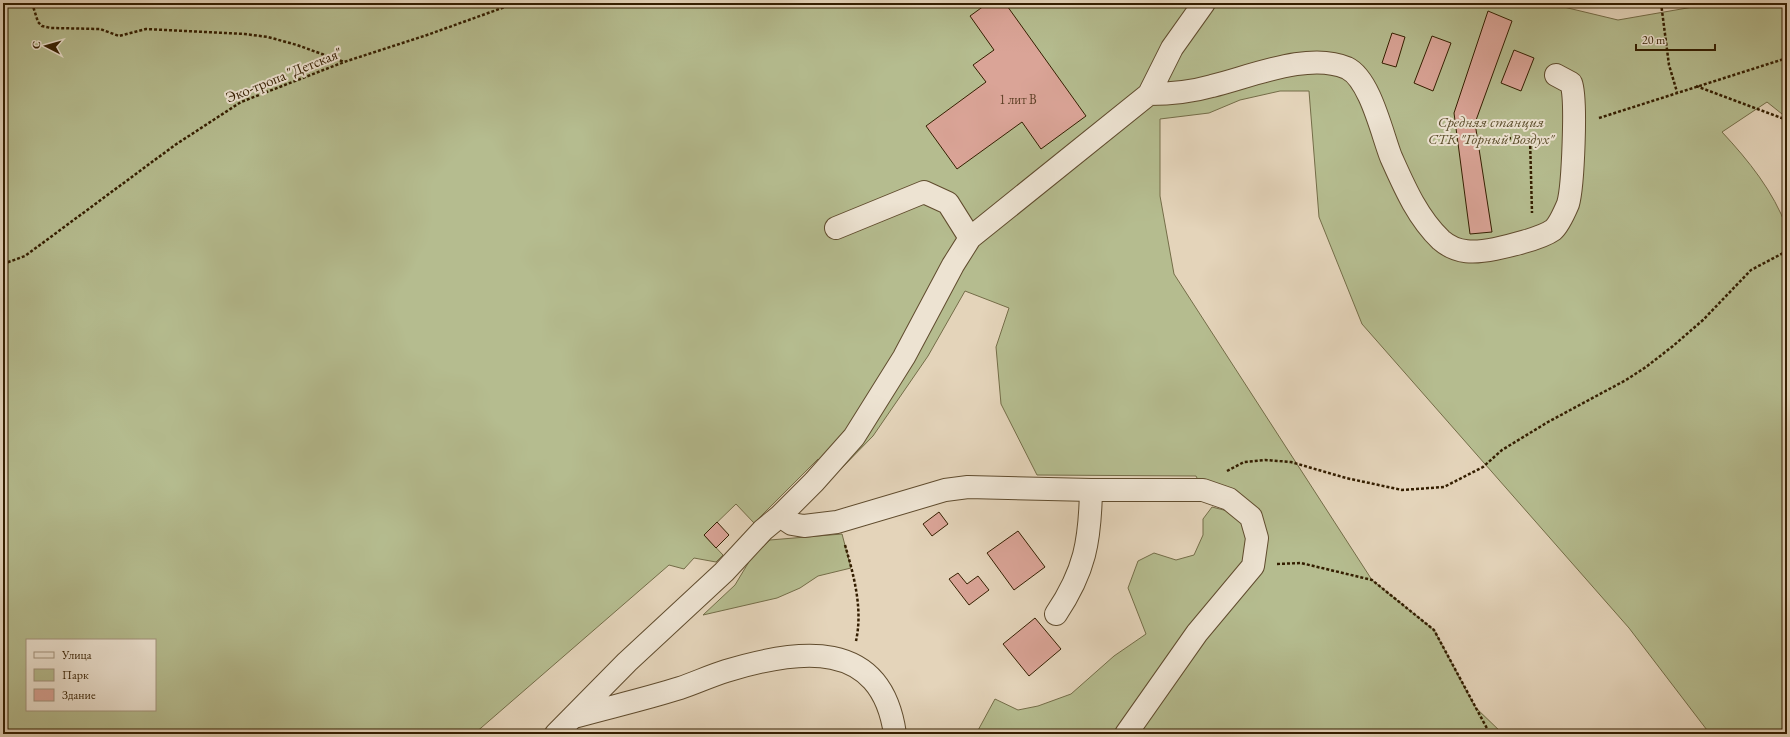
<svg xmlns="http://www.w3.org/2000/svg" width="1790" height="737" viewBox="0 0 1790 737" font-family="'EB Garamond',serif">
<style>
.green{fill:#b5bc8f;stroke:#746d48;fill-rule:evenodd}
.building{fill:#daa497;stroke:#341e00}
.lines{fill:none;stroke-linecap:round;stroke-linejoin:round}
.minor-casing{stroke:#604c2e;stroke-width:24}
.path{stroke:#341e00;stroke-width:2.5;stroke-dasharray:3 2;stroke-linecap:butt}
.minor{stroke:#ede3d2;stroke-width:22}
.labels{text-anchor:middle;stroke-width:4;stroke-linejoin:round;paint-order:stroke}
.number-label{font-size:13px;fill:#5e4026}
.street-label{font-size:15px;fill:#341e00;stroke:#ede3d2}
.park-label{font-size:15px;font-style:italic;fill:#5b4d2b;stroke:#ede3d2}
</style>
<rect width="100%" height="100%" fill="#e4d4ba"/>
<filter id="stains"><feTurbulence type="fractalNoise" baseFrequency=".005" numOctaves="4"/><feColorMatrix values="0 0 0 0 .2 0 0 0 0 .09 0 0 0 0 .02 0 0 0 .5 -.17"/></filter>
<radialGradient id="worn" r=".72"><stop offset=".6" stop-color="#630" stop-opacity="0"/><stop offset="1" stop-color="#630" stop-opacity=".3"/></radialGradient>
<path class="green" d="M3 3H1547L1618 20 1716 3H1787V118L1767 102 1722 132C1749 161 1773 191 1787 228V734H1710L1629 628 1362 324 1319 217 1309 91H1280L1240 100 1209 113 1160 119V196L1174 274 1372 580 1434 630 1475 707 1503 734H976L995 699 1018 710 1038 706 1071 694 1114 656 1146 634 1128 588 1138 561 1154 553 1176 560 1194 555 1203 535V519L1212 507 1251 517 1203 490 1196 476 1037 475 1001 404 996 347 1009 308 965 291 928 356 873 436 833 477 818 459 754 523 736 504 704 535 723 555 716 562 694 558 684 569 669 565 474 734H3V172L5 166 3 160ZM27 640H155V710H27Z
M842 534 851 568 818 576 800 588 777 598 703 615 735 585 750 560 770 540Z"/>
<path class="building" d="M988 3H1005L1086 116 1041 149 1022 122 957 169 926 126 986 82 973 65 994 50 970 16Z
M1488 11 1512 21 1475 123 1492 232 1470 234 1454 113Z
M1392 33 1405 37 1396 67 1382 63Z
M1432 36 1451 43 1433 91 1414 83Z
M1514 50 1534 58 1521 91 1501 83Z
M939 512 948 524 932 536 923 524Z
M717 522 729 535 716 548 704 535Z
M1018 531 1045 567 1014 590 987 553Z
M958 573 967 584 978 576 989 590 969 605 949 579Z
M1035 618 1061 649 1029 676 1003 644Z"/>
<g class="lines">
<g class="minor-casing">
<path id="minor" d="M1149 94C1171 94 1191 92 1212 86 1250 77 1309 51 1347 68 1370 79 1382 134 1391 157 1404 186 1417 217 1441 240 1457 254 1475 253 1495 249 1509 246 1542 238 1553 230 1559 225 1565 211 1568 204 1573 187 1577 98 1571 83L1556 75
M836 228 924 192 948 203 970 238
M780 516 792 524 804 526 837 522 945 490 968 487 1091 490H1203L1229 499 1251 517 1257 538 1253 566 1197 633 1126 734
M1056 614C1085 571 1090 541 1091 490
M574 717C610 707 645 699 680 688 695 683 710 676 726 671 798 649 881 637 895 734
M556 734 627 662 724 572 763 530 780 516 814 482 854 437 904 357 953 265 970 238 1149 94 1172 48 1204 3"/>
</g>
<path class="path" d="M32 3 38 22 42 26 51 28 100 29 119 36 146 29 245 34 268 37 297 45 344 62
M1661 3 1669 65 1677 92
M1696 86 1787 120
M1599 118 1787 58
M1478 139 1530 138 1532 213
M3 264 25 256 175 145 241 102 344 62 427 35 516 3
M1227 471 1244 462 1265 460 1291 462 1346 478 1402 490 1444 487 1483 467 1502 450 1548 422 1626 380 1646 367 1673 346 1703 320 1751 270 1787 251
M845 545C854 576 863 609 856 641
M1277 564 1301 563 1372 580 1434 630 1490 734"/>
<use href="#minor" class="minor"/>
</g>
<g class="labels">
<g class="number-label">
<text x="1018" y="104">1 лит В</text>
</g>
<g class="street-label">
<text transform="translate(284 75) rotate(-22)" y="5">Эко-тропа "Детская"</text>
</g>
<g class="park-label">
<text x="1491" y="127">Средняя станция<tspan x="1491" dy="17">СТК "Горный Воздух"</tspan></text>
</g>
</g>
<rect width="1790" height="737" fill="none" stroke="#e4d4ba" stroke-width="16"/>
<rect x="4" y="4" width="1782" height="729" fill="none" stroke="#341e00" stroke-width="2"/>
<rect x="8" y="8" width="1774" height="721" fill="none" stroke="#341e00"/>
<rect x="26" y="639" width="130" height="72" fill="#ede3d2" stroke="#a3947e"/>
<rect x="34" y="652" width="20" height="6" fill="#ede3d2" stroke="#a3947e"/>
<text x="62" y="659" font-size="12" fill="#341e00">Улица</text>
<rect x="34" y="669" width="20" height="12" fill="#b5bc8f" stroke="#a3947e"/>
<text x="62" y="679" font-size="12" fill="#341e00">Парк</text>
<rect x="34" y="689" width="20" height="12" fill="#daa497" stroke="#a3947e"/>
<text x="62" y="699" font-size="12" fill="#341e00">Здание</text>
<g transform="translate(46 46) rotate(276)" stroke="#ede3d2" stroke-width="3" paint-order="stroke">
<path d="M0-3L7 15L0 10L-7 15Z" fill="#341e00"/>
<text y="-6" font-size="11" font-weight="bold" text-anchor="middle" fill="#341e00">С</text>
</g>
<path d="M1636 44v6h79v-6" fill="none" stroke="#341e00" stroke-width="2"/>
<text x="1642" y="44" font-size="12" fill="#341e00" stroke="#ede3d2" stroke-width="3" paint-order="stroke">20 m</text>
<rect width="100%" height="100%" filter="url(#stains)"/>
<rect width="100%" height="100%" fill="url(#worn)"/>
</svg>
